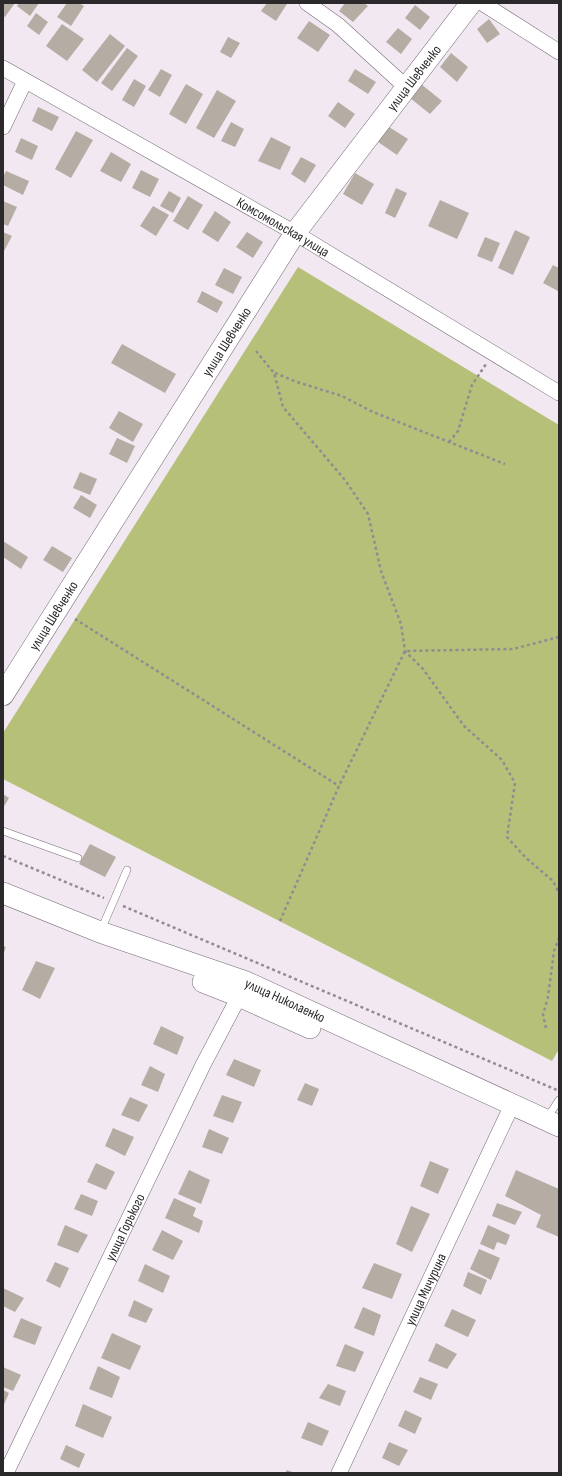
<svg xmlns="http://www.w3.org/2000/svg" width="562" height="1476" viewBox="0 0 562 1476" font-family="'Sofia Sans Condensed',sans-serif">
<style>
.green{fill:#b7c078}
.building{fill:#b5ada3}
.lines{fill:none;stroke-linecap:round;stroke-linejoin:round}
.lane-casing{stroke:#736b74;stroke-width:8}
.street-casing{stroke:#736b74;stroke-width:16}
.secondary-casing{stroke:#736b74;stroke-width:22}
.path{stroke:#928c92;stroke-width:2.5;stroke-dasharray:3 3;stroke-linecap:butt}
.lane{stroke:#fff;stroke-width:7}
.street{stroke:#fff;stroke-width:15}
.secondary{stroke:#fff;stroke-width:21}
.labels{text-anchor:middle;stroke-width:4;stroke-linejoin:round;paint-order:stroke}
.street-label{font-size:14px;fill:#2c292c;stroke:#f2e8f2}
</style>
<rect width="100%" height="100%" fill="#f2e8f2"/>
<path class="green" d="M298 267 559 425V1049L552 1061 3 779V733Z"/>
<path class="building" d="M3 3H15L5 17 3 16Z
M19 3H39L30 16 17 6Z
M67 3H79L84 6 71 26 57 17Z
M267 3 287 4 276 21 261 11Z
M345 3H364L368 6 353 22 339 11Z
M415 5 430 17 420 30 405 18Z
M36 13 48 22 39 35 27 26Z
M489 19 500 34 487 43 477 29Z
M309 21 330 35 318 52 297 38Z
M62 24 84 39 67 61 46 46Z
M398 28 412 39 401 54 386 42Z
M110 34 125 46 97 82 82 70Z
M228 37 240 43 231 58 220 52Z
M127 48 138 56 112 91 101 83Z
M451 53 468 67 457 82 440 67Z
M161 69 172 75 160 97 148 90Z
M355 69 376 82 368 94 348 81Z
M134 79 146 86 134 107 122 100Z
M186 84 203 94 186 124 169 114Z
M421 84 442 101 430 114 410 98Z
M217 90 236 101 214 138 196 128Z
M338 102 355 114 345 128 328 116Z
M38 107 59 117 52 131 32 121Z
M231 122 244 129 235 147 221 141Z
M389 127 408 139 397 155 378 142Z
M76 131 93 140 71 178 55 169Z
M271 137 291 147 280 170 258 161Z
M21 138 38 146 32 160 15 152Z
M111 152 131 164 121 182 100 171Z
M301 157 316 165 305 183 291 174Z
M141 170 159 179 150 197 132 188Z
M6 171 29 181 23 195 3 185V177Z
M355 173 374 184 362 205 343 194Z
M396 188 407 193 395 218 385 213Z
M169 191 181 198 173 213 160 206Z
M188 196 203 205 188 230 173 221Z
M440 200 469 213 457 239 428 226Z
M3 201 17 207 8 226 3 224Z
M153 206 169 215 156 236 140 226Z
M215 211 231 222 218 242 202 232Z
M515 230 530 237 513 275 498 268Z
M3 232 12 236 3 253Z
M247 232 263 242 253 258 236 247Z
M485 237 500 243 492 262 477 256Z
M553 265 559 268 558 291 543 283Z
M224 268 242 277 233 294 215 285Z
M202 291 223 302 217 313 197 302Z
M122 344 176 374 165 393 111 363Z
M119 411 143 424 133 442 109 428Z
M117 438 135 446 127 463 109 454Z
M80 472 97 479 90 495 73 488Z
M81 495 97 505 90 518 73 508Z
M3 541 28 557 21 569 3 557Z
M52 546 72 558 63 572 43 560Z
M3 794 9 798 3 808Z
M90 844 116 857 105 877 79 864Z
M3 946 6 947 3 955Z
M36 961 55 968 40 999 22 990Z
M161 1026 184 1037 177 1055 153 1044Z
M234 1059 261 1070 254 1087 226 1075Z
M150 1066 165 1074 158 1092 141 1085Z
M305 1083 319 1089 312 1106 297 1100Z
M222 1095 242 1102 233 1123 213 1116Z
M130 1097 148 1105 139 1122 121 1115Z
M113 1128 134 1137 125 1156 105 1146Z
M209 1129 229 1138 222 1154 202 1147Z
M430 1161 449 1169 438 1194 420 1186Z
M96 1163 115 1172 106 1190 87 1182Z
M189 1170 210 1180 201 1204 178 1194Z
M516 1170 559 1189V1237L536 1227 541 1215 505 1196Z
M81 1194 98 1201 92 1216 74 1209Z
M174 1198 196 1208 193 1216 203 1221 199 1233 165 1218Z
M497 1203 522 1212 515 1225 492 1216Z
M411 1206 430 1214 412 1252 396 1244Z
M65 1225 88 1235 78 1253 57 1245Z
M488 1225 510 1235 506 1245 497 1242 494 1250 480 1244Z
M162 1230 183 1241 173 1260 152 1250Z
M479 1249 500 1258 491 1280 470 1269Z
M55 1262 69 1268 60 1288 46 1281Z
M374 1263 402 1274 392 1299 362 1288Z
M145 1264 170 1276 163 1293 138 1281Z
M468 1272 487 1280 481 1295 463 1286Z
M3 1288 24 1298 15 1312 3 1306Z
M134 1300 153 1309 146 1323 128 1316Z
M363 1307 381 1315 374 1336 354 1328Z
M452 1309 476 1320 468 1337 444 1326Z
M21 1318 42 1327 35 1345 13 1337Z
M112 1333 141 1346 130 1370 101 1358Z
M436 1343 457 1354 447 1369 428 1361Z
M345 1344 364 1352 355 1372 336 1366Z
M98 1366 120 1377 112 1398 89 1389Z
M3 1367 21 1375 13 1391 3 1387Z
M420 1377 438 1384 431 1400 413 1392Z
M328 1384 346 1391 340 1406 319 1398Z
M3 1390 9 1393 3 1407Z
M83 1404 112 1417 103 1438 75 1426Z
M405 1410 422 1418 415 1434 398 1426Z
M308 1422 329 1431 322 1446 301 1438Z
M389 1442 408 1450 399 1466 382 1458Z
M66 1445 85 1454 79 1468 60 1459Z
M287 1470 295 1473H285Z"/>
<g class="lines">
<g class="lane-casing">
<path id="lane" d="M3 831 78 858
M101 930 127 870
M547 1118 559 1100"/>
</g>
<g class="street-casing">
<g id="street">
<path d="M307 3 338 25 406 87"/>
<path d="M482 3 559 52"/>
<path id="s1" d="M3 68 295 233 559 393"/>
<path d="M3 127 25 81"/>
<path id="s2" d="M6 1473 203 1065 244 987"/>
<path id="s3" d="M339 1473 512 1105"/>
</g>
</g>
<g class="secondary-casing">
<g id="secondary">
<path id="s4" d="M3 695 295 233 471 3"/>
<path id="s5" d="M3 893 100 932 246 982 559 1126"/>
<path d="M203 982 241 997 310 1028"/>
</g>
</g>
<path class="path" d="M256 351 274 373 283 407 345 480 368 514 381 571 401 624 405 651 423 669 464 726 502 760 515 783 507 837 526 858 553 881 559 893
M275 373 297 382 342 396 373 412 505 464
M449 442 458 431 472 385 486 364
M75 619 339 786
M3 856 104 898
M123 906 557 1090
M280 921 339 786 405 651 513 649 559 637
M546 1028 543 1015 548 997 554 951 559 938"/>
<use href="#lane" class="lane"/>
<use href="#street" class="street"/>
<use href="#secondary" class="secondary"/>
</g>
<g class="labels">
<g class="street-label">
<text dy="5" stroke="none"><textPath href="#s4" startOffset="742">улица Шевченко</textPath></text>
<text dy="5" stroke="none"><textPath href="#s1" startOffset="322">Комсомольская улица</textPath></text>
<text dy="5" stroke="none"><textPath href="#s4" startOffset="418">улица Шевченко</textPath></text>
<text dy="5" stroke="none"><textPath href="#s4" startOffset="94">улица Шевченко</textPath></text>
<text dy="5" stroke="none"><textPath href="#s5" startOffset="302">улица Николаенко</textPath></text>
<text dy="5" stroke="none"><textPath href="#s2" startOffset="273">улица Горького</textPath></text>
<text dy="5" stroke="none"><textPath href="#s3" startOffset="203">улица Мичурина</textPath></text>
</g>
</g>
<rect width="562" height="1476" fill="none" stroke="#2c292c" stroke-width="8"/>
</svg>
